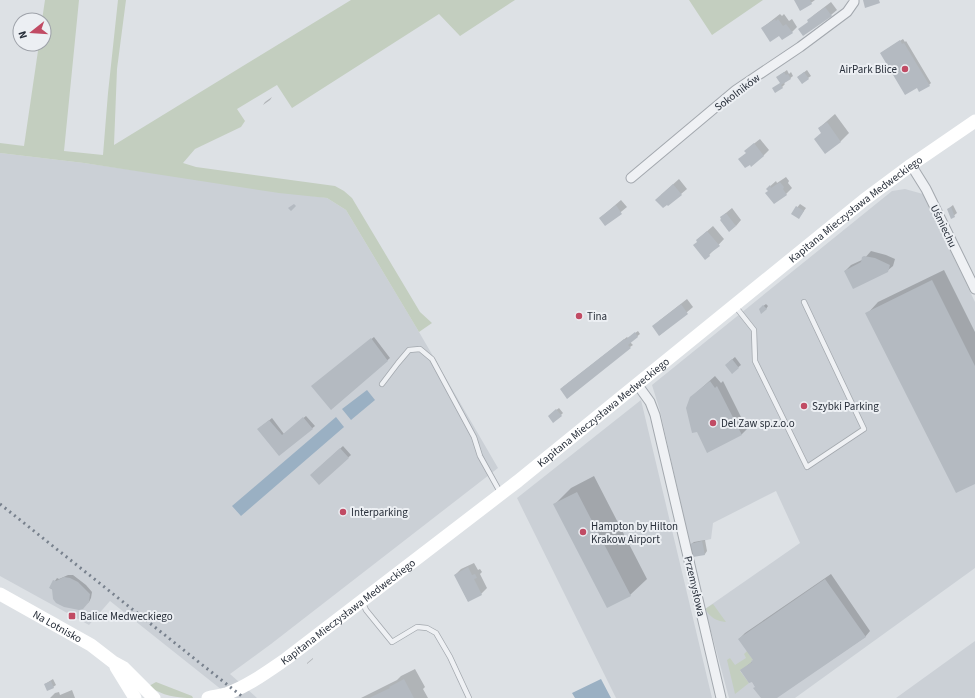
<svg xmlns="http://www.w3.org/2000/svg" width="975" height="698" viewBox="0 0 975 698" font-family="'Source Sans 3',sans-serif">
<style>
.built{fill:#cbd0d6}
.green{fill:#c3cebf}
.water{fill:#9ab0c3}
.shadow{fill:#0003}
.building{fill:#b4bac1}
.lines{fill:none;stroke-linecap:round;stroke-linejoin:round}
.lane-casing{stroke:#a3a8ae;stroke-width:6}
.street-casing{stroke:#a3a8ae;stroke-width:11}
.lane{stroke:#eff1f4;stroke-width:4.5}
.street{stroke:#eff1f4;stroke-width:9}
.secondary{stroke:#fff;stroke-width:13}
.rail{stroke:#78818d;stroke-width:3;stroke-dasharray:2 4;stroke-linecap:butt}
.poi-dot{fill:#c14b64;stroke:#eceff3;stroke-width:1.5}
.labels{text-anchor:middle;stroke-width:4;stroke-linejoin:round;paint-order:stroke}
.poi-label{font-size:11px;fill:#282f3a;stroke:#eceff3;text-anchor:start}
.street-label{font-size:11px;fill:#282f3a;stroke:#eceff3}
</style>
<rect width="100%" height="100%" fill="#dde1e5"/>
<path class="built" d="M0 153 84 163 327 198 346 210 419 332 498 468 271 644 230 674 257 698H232L110 601 89 625 0 576Z
M905 189 923 194 975 302V568L795 698H729L705 609 800 543 776 491 713 523 711 539 690 544 660 411 652 385 892 191Z
M641 400 712 698H616L517 498Z
M975 641V698H896Z"/>
<path class="green" d="M45 0H79L64 151 103 155 108 93 118 0H126L117 69 114 145 351 0H515L460 36 439 14 292 108 277 85 237 109 245 121 241 127 195 149 183 163 196 167 335 186 344 191 352 198 420 312 432 323 419 332 346 210 327 198 279 193 84 163 0 153V143L24 146 39 44H44V20H42Z
M689 0H763L712 35Z
M713 604 726 622C716 621 711 618 705 609Z
M747 651 753 660 751 661 752 662 740 671 749 683 735 694 727 660 730 658 735 665 746 658 744 654Z
M156 682 192 696 193 698C177 698 162 696 149 686Z"/>
<path class="water" d="M367 390 375 400 351 420 342 409Z
M336 417 344 427 241 516 232 506Z
M601 679 611 698H575L572 693Z"/>
<path class="shadow" d="M795 0H815L801 10Z
M831 2 837 10 831 15 809 22 808 21 814 15Z
M780 14 782 16 784 14 789 21 792 19 797 27 792 32 779 35 762 28Z
M903 39 905 42 906 41 931 83 929 85 918 87 881 53Z
M787 70 789 74 791 72 793 76 784 83 785 84 782 87 775 91 781 82 780 75Z
M807 70 811 76 808 78 798 77Z
M272 97 270 100 263 105 265 102Z
M835 114 849 133 841 141 825 152 822 132 819 128Z
M760 139 769 150 763 156 747 153 751 146Z
M786 177 789 181 788 183 792 188 786 194 769 191 767 189 776 181 777 183Z
M679 179 687 189 681 194 661 195Z
M621 200 627 207 605 225 600 218Z
M800 204 806 208 801 215 792 214Z
M953 205 957 213 952 217 948 209Z
M732 208 741 220 736 226 721 217Z
M713 226 724 239 709 255 697 240Z
M871 251 886 255 895 259 893 266 887 271H845L851 265 864 259Z
M944 270 975 332V482L867 314 878 302Z
M687 299 693 307 660 335 659 321Z
M766 304 768 306 766 309 762 307Z
M638 331 640 334 630 342 633 345 630 347 567 397 563 387 627 337 628 338Z
M374 337 390 358 331 409 315 384Z
M735 357 741 365 732 372 729 362Z
M715 376 721 383 723 381 747 429 742 434 708 451 697 392Z
M559 408 563 413 561 415 551 414Z
M306 416 315 426 279 455 261 427 272 418 284 434Z
M343 446 351 455 319 483 311 475Z
M594 476 647 579 630 595 554 505 571 488Z
M705 540 707 551 705 554 694 556 691 544 694 542Z
M474 563 478 570 480 569 482 572 480 574 487 588 481 594 468 601 455 575 461 569Z
M831 574 870 631 865 637 775 698H762L752 681 741 671 754 660 739 639 745 633Z
M68 575H73L86 585 92 592 91 598 89 602 79 609 50 588 57 578 59 579Z
M313 658V659L307 664V663Z
M415 669 425 687 423 689 428 698H361L397 680 401 676Z
M53 679 56 685 53 687 45 684Z
M72 690 75 698H50L55 693 59 692 60 695Z"/>
<path class="building" d="M794 0H810L812 4 800 11Z
M863 0H879L880 3 865 8Z
M825 7 832 16 803 36 798 29 808 22 807 20Z
M775 19 776 21 778 19 783 26 786 24 793 33 782 40 779 36 770 42 761 28Z
M900 40 902 44 904 43 930 86 919 92 917 88 905 95 880 53Z
M784 72 786 75 788 74 791 79 781 85 783 88 775 93 772 88 780 83 776 77Z
M804 72 809 79 802 84 797 77Z
M827 122 841 142 825 154 814 139 821 133 818 128Z
M754 143 764 156 751 167 750 165 745 168 738 159 746 153 744 151Z
M780 182 784 187 783 189 787 195 774 204 765 193 768 191 766 189 770 185 771 188Z
M673 184 682 195 668 206 667 205 663 208 655 200Z
M294 204 296 206 291 211 288 208Z
M616 205 622 214 605 226 599 218Z
M796 206 804 211 799 219 791 214Z
M951 207 955 217 951 219 947 209Z
M726 213 736 226 729 232 720 220 721 219 720 217Z
M707 231 720 246 709 254 710 256 705 260 693 245 697 242 696 240Z
M864 256 875 258 890 265 888 272 853 289 844 271 861 262 862 257Z
M932 280 975 366V484L956 493 865 313Z
M681 304 688 314 659 336 652 326Z
M763 305 767 309 761 314 759 309Z
M635 332 638 337 628 345 631 348 567 399 560 389 624 339 625 340Z
M371 338 388 361 331 410 311 386Z
M732 359 739 368 732 374 725 365Z
M710 381 715 388 717 386 742 435 707 453 697 432 692 433 686 408 690 397Z
M556 409 562 416 553 423 548 416Z
M303 417 313 429 279 456 257 429 269 420 282 435Z
M340 448 349 458 319 485 310 475Z
M577 492 631 596 607 608 553 504Z
M702 541 705 555 693 557 690 544Z
M468 567 472 575 475 574 477 578 474 579 482 595 468 602 454 575Z
M64 577 70 578 78 582 90 594 89 602 83 609 79 610 64 607 56 603 53 599 52 589 49 588 53 580 56 581Z
M825 579 866 637 777 698H761L753 688 755 687 752 682 749 683 740 670 752 662 751 661 753 660 738 639Z
M404 679 414 698H369L390 688 389 687Z
M51 681 54 688 47 691 44 684Z"/>
<g class="lines">
<g class="lane-casing">
<path id="lane" d="M735 306 754 330 755 361 807 467 864 429 804 302
M382 384 398 363 409 350 420 349 432 359 474 437 480 456 500 492
M362 601 366 610 392 642 417 627 427 628 436 633 450 657 469 698"/>
</g>
<g class="street-casing">
<path id="street" d="M911 165 926 189 975 289
M631 178 736 90 800 47 847 12 854 2V0
M637 384 650 402 655 415 721 698"/>
</g>
<use href="#lane" class="lane"/>
<use href="#street" class="street"/>
<g class="secondary">
<path id="s1" d="M0 594 91 645 113 662 124 668 154 698"/>
<path d="M116 667 135 698"/>
<path id="s2" d="M208 698C214 696 220 696 226 694 248 686 267 672 286 659L518 481 864 200 911 165 975 121"/>
</g>
<path class="rail" d="M0 504 244 698"/>
</g>
<g class="poi-dot">
<circle cx="905" cy="69" r="4"/>
<circle cx="579" cy="316" r="4"/>
<circle cx="804" cy="406" r="4"/>
<circle cx="713" cy="423" r="4"/>
<circle cx="343" cy="512" r="4"/>
<circle cx="583" cy="532" r="4"/>
<rect x="68" y="612" width="8" height="8" rx="2"/>
</g>
<g class="labels">
<g class="poi-label">
<text x="897" y="73" text-anchor="end">AirPark Blice</text>
<text x="587" y="320">Tina</text>
<text x="812" y="410">Szybki Parking</text>
<text x="721" y="427">Del Zaw sp.z.o.o</text>
<text x="351" y="516">Interparking</text>
<text x="591" y="530">Hampton by Hilton<tspan x="591" dy="13">Krakow Airport</tspan></text>
<text x="80" y="620">Balice Medweckiego</text>
</g>
<g class="street-label">
<text transform="translate(737 92) rotate(-37)" y="4">Sokolników</text>
<text dy="4" stroke="none"><textPath href="#s2" startOffset="814">Kapitana Mieczysława Medweckiego</textPath></text>
<text transform="translate(944 226) rotate(64)" y="4">Uśmiechu</text>
<text dy="4" stroke="none"><textPath href="#s2" startOffset="490">Kapitana Mieczysława Medweckiego</textPath></text>
<text transform="translate(695 586) rotate(77)" y="4">Przemysłowa</text>
<text dy="4" stroke="none"><textPath href="#s2" startOffset="166">Kapitana Mieczysława Medweckiego</textPath></text>
<text dy="4" stroke="none"><textPath href="#s1" startOffset="66">Na Lotnisko</textPath></text>
</g>
</g>
<g transform="translate(32 32) rotate(253)"><circle r="19" fill="#eceff3" stroke="#9ea2a9"/>
<path d="M0-3L7 15L0 10L-7 15Z" fill="#c14b64"/>
<text y="-6" font-size="11" font-weight="bold" text-anchor="middle" fill="#282f3a">N</text>
</g>
</svg>
